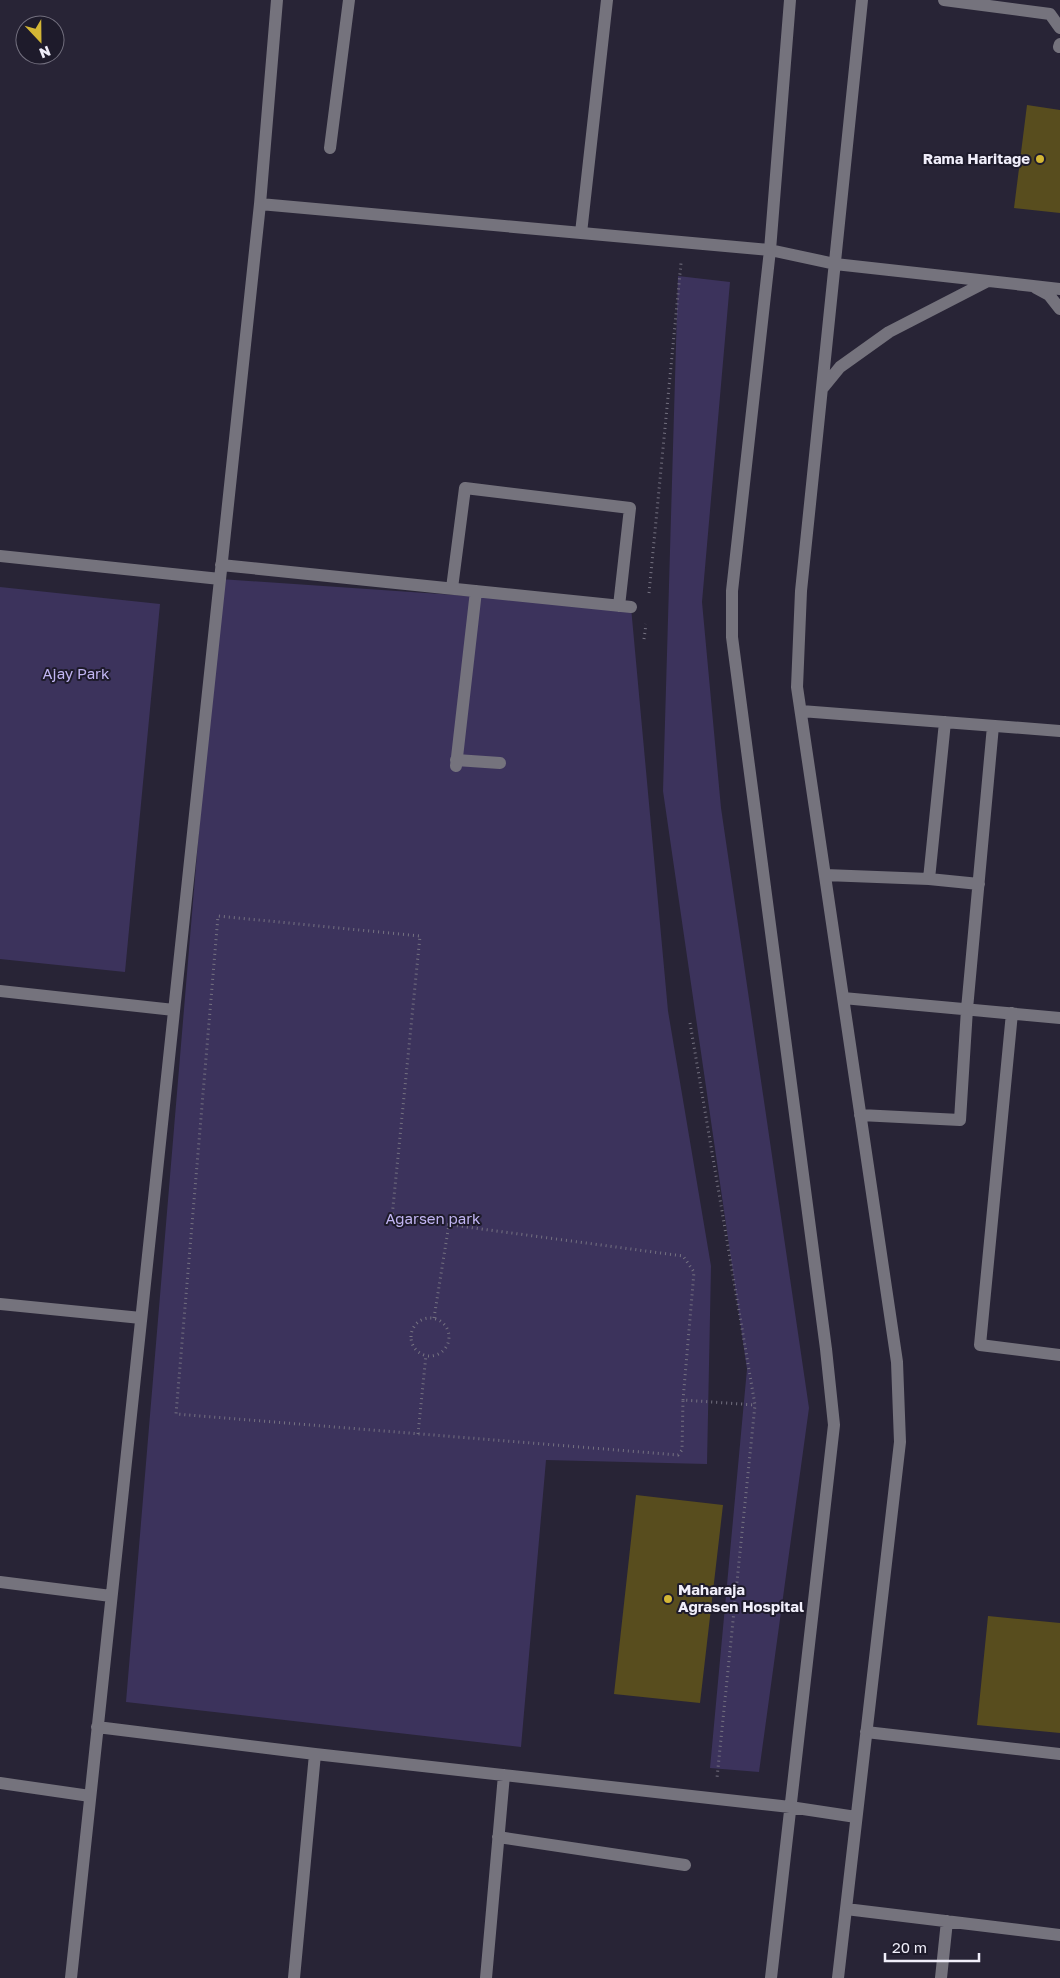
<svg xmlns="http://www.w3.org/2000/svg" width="1060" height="1978" viewBox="0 0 1060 1978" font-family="'Golos Text',sans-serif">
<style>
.green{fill:#3c335c}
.building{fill:#584d1e}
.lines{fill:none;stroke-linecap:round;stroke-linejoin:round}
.path{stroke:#757281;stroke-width:3;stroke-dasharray:1 4;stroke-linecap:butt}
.minor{stroke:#75737d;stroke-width:12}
.poi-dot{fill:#d3b635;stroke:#1e1b2b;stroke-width:2}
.labels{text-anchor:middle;stroke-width:4;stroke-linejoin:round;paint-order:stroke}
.poi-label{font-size:15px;font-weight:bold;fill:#f0eefa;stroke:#1e1b2b;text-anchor:end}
.park-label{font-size:15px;fill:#c1b5f2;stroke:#1e1b2b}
</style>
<rect width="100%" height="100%" fill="#282436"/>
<path class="green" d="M678 276 730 282 702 602 721 808 809 1408 759 1772 710 1768 747 1369 663 791Z
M220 579 631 607 668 1011 711 1266 707 1464 546 1460 521 1747 126 1702Z
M0 587 160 604 125 972 0 959Z"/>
<path class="building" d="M1027 105 1060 110V213L1014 208Z
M636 1495 723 1505 700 1703 614 1694Z
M988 1616 1060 1623V1733L977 1725Z"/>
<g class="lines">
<path class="path" d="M649 593 681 263
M644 639 646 624
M690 1023 755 1405 717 1778
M434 1318 449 1224
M411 1337a19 19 0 1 1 38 0a19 19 0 1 1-38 0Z
M683 1400 694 1272 683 1256 392 1217 420 936 218 916 176 1414 678 1455 682 1450 683 1400 755 1405
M418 1434 426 1355"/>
<path class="minor" d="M944 0 1050 14 1060 28
M1059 47 1060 44
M330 148 349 0
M260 204 277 0
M581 233 607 0
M1036 288 1049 295 1060 309
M822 389 840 367 889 332 988 281
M0 556 220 579
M221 565 631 607
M452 588 465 488 630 508 619 606
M801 711 1060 731
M456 760 500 763
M456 766 476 591
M825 875 929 879 945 722
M929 879 979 884
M0 991 174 1010
M843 998 1060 1018
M1012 1013 980 1345 1060 1355
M860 1115 960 1120 967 1009 993 726
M0 1304 141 1318
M0 1582 111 1596
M97 1727 315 1754 790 1807 856 1817
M866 1732 1060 1754
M0 1783 90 1796
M498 1837 685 1865
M846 1909 1060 1935
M71 1978 260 204 770 250 835 264 1060 289
M294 1978 315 1754
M486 1978 504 1775
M771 1978 834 1425 826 1349 732 637V591L770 250 790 0
M838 1978 900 1442 897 1362 797 687 801 591 862 0
M941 1978 947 1921"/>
</g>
<g class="poi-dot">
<circle cx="1040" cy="159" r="5"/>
<circle cx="668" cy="1599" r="5"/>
</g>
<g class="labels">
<g class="poi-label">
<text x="1030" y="164">Rama Haritage</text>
<text x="678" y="1595" text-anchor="start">Maharaja<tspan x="678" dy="17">Agrasen Hospital</tspan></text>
</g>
<g class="park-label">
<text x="76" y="679">Ajay Park</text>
<text x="433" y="1224">Agarsen park</text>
</g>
</g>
<g transform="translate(40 40) rotate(158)"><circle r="24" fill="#1e1b2b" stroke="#726f7e"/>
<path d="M0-4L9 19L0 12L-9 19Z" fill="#d3b635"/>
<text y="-8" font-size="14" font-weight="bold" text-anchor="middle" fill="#f0eefa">N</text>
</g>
<path d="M885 1953v8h94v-8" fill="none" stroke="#f0eefa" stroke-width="2.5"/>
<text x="892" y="1953" font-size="15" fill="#f0eefa" stroke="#1e1b2b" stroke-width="4" paint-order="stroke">20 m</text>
</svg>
